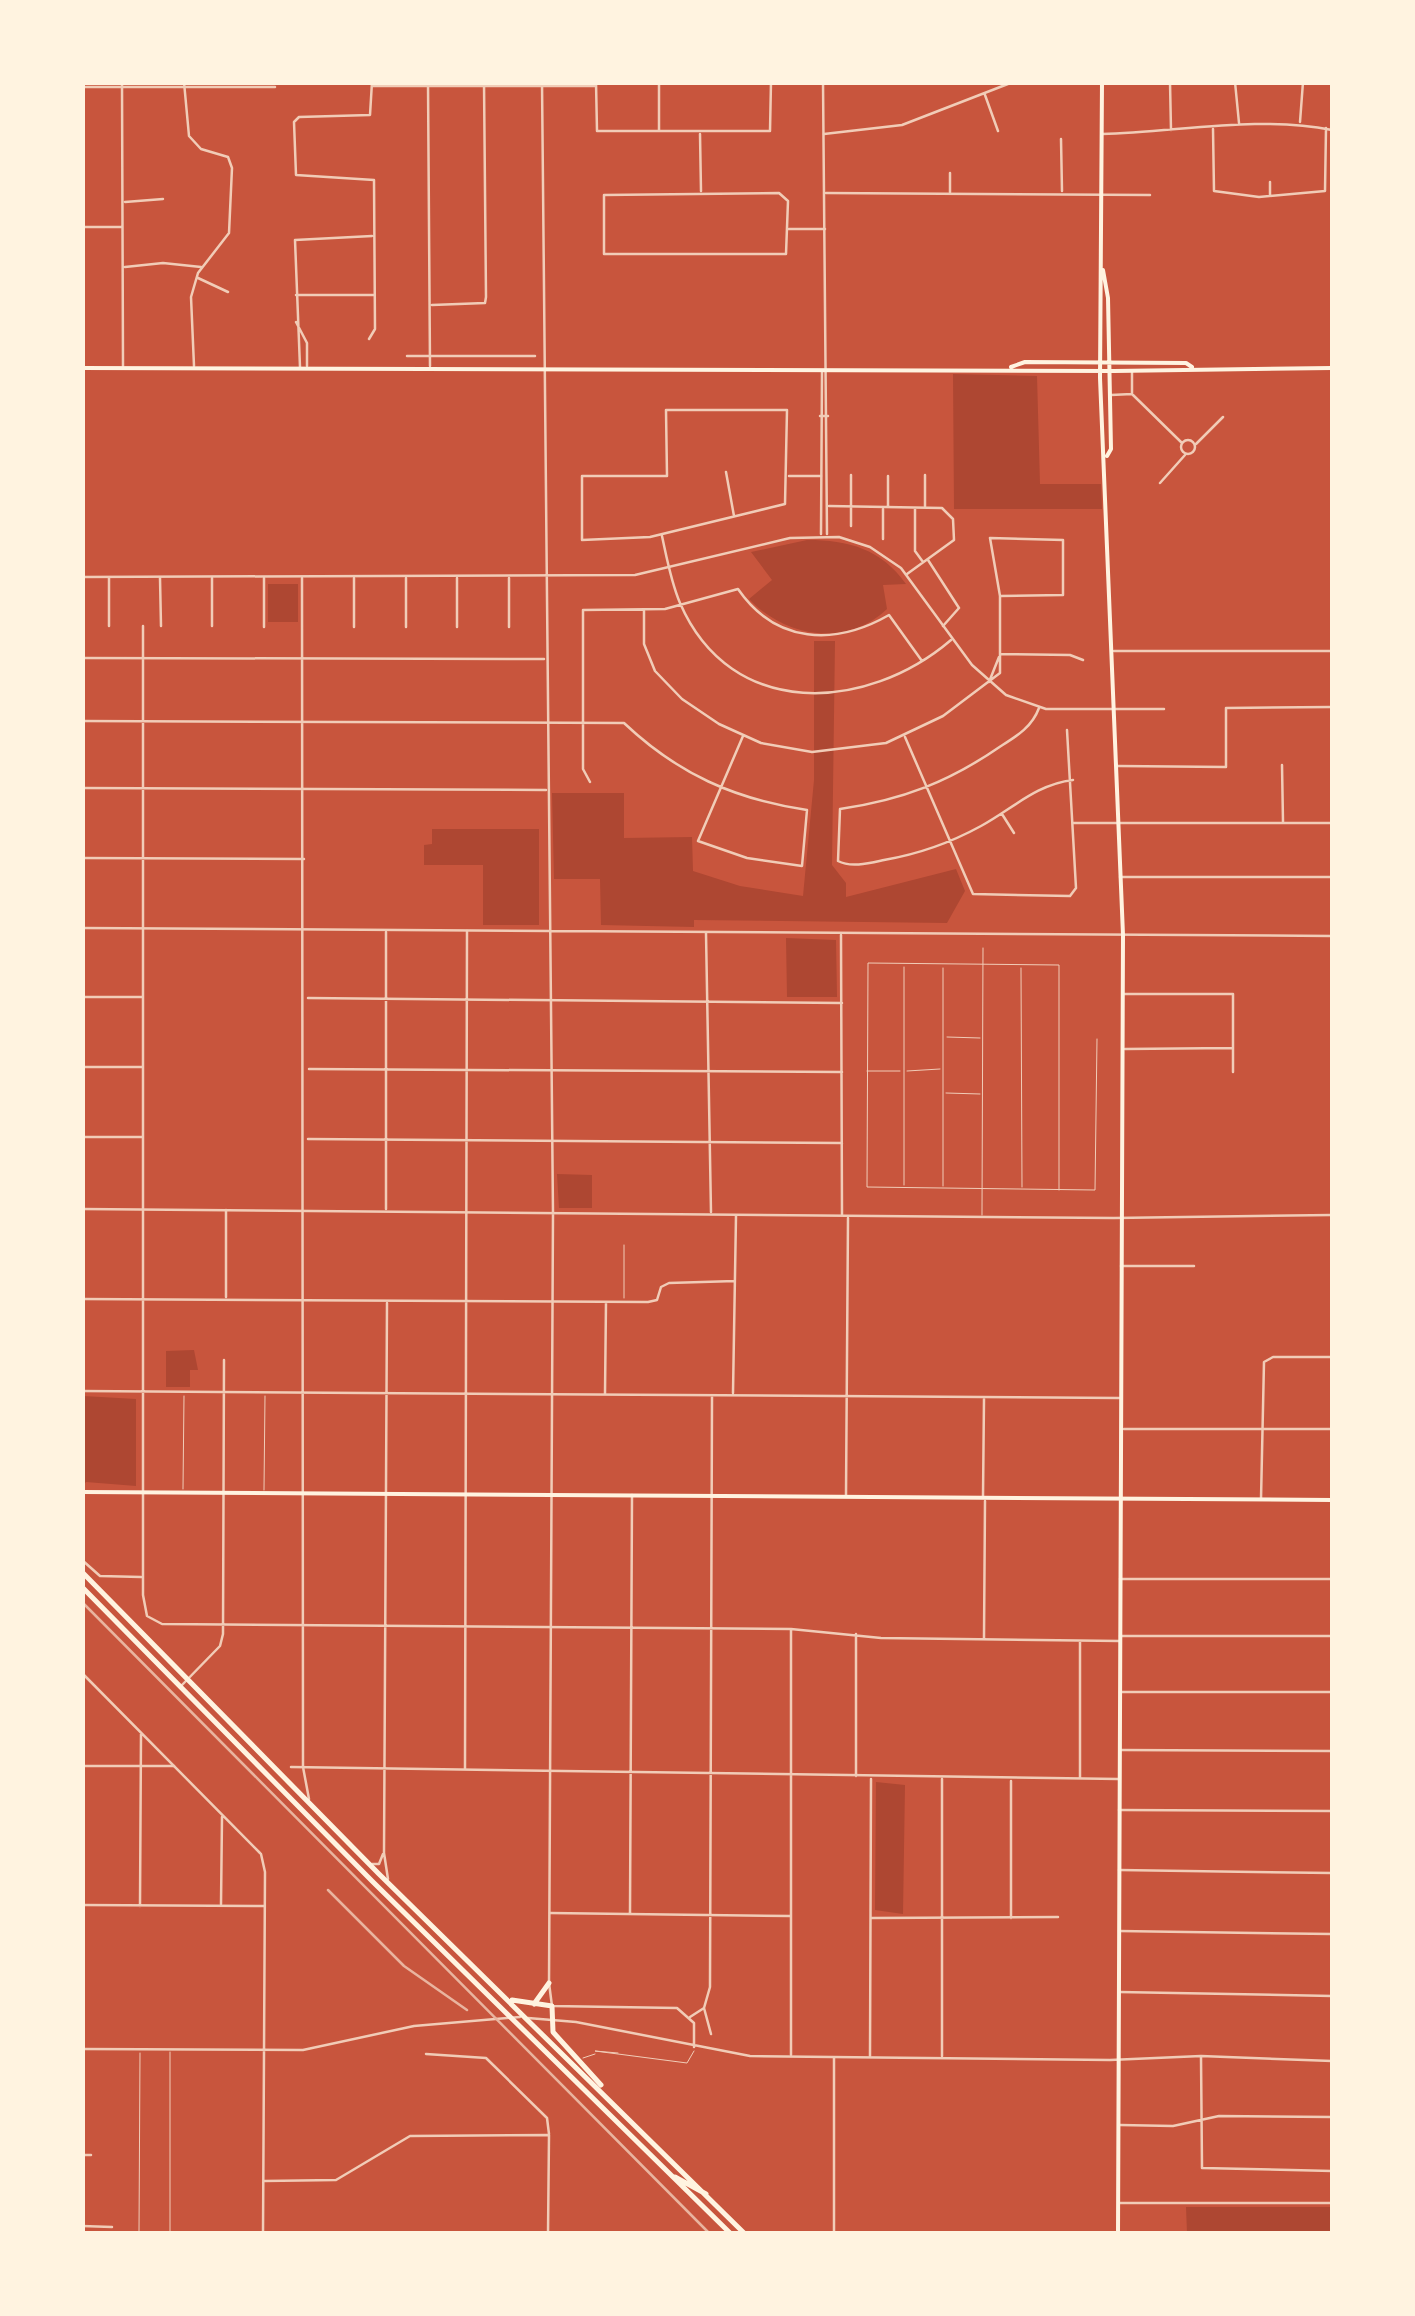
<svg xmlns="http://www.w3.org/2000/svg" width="1415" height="2316" viewBox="0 0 1415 2316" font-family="'PT Serif',serif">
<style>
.green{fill:#ae4732}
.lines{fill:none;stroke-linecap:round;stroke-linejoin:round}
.service{stroke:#f1ccb7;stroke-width:1}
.pedestrian{stroke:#f1ccb7;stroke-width:1}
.minor{stroke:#f1ccb7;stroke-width:2.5}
.tertiary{stroke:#f1ccb7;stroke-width:2.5}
.secondary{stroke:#fff3e0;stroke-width:4}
.primary{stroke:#fff3e0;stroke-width:4}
.trunk{stroke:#fff3e0;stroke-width:5}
.rail{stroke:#e9b49f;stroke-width:2.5}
</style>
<rect width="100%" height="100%" fill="#c8553d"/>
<path class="green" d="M953 374 1037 376 1040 484H1101L1102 509H954Z
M807 540C849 540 881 549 906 584L883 585 887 609C846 648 785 637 749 599L772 580 751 552Z
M298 584V622H268V584Z
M814 641H835L832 865 846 883V897L956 869 965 891 947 923 694 920V927L601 925 600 879H554L552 793H624V838L692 837 693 871 740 886 803 896 814 780Z
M432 829H539V925H483V865H424V845L432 844Z
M786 938 836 940 837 997H787Z
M557 1174 592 1175V1208H559Z
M194 1350 198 1370H190V1387H166V1351Z
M83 1396 136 1399V1486L86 1482 83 1486Z
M876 1782 905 1785 903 1914 875 1910Z
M1186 2207H1332V2233H1187Z"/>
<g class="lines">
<path class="service" d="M943 968V1186
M1021 968 1022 1187
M947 1037 980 1038
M867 1071H900
M907 1071 940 1069
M946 1093 980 1094
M904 1185V967
M1059 1190V965L868 963 867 1187 1095 1190 1097 1039
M982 1215 983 948
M624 1298V1245
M618 2053 595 2051 687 2063 694 2051
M583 2058 595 2054
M139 2234 140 2053
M170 2234V2052"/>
<path class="pedestrian" d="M183 1489 184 1396
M264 1490 265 1396"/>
<path class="minor" d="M122 82 123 366
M184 82 189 136 201 149 228 157 232 168 229 233 198 273 191 297 194 366
M428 82 430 366
M596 82 597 131H770L771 82
M659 82V131
M1170 82 1171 130
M1235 82 1239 123
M373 86H595
M82 87H275
M985 95 998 131
M1300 122 1303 82
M1213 129 1214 191 1259 197 1325 191 1326 128
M700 134 701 191
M824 134 902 125 1013 82
M1102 134C1179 132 1257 115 1332 130
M1061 139 1062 191
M950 173V192
M1270 182V196
M779 193 788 201 786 254H604V195Z
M826 193 1150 195
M125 202 163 199
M82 227H121
M789 229H825
M125 267 163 263 201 267
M198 278 228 292
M296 295H373
M432 305 485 303 486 297 484 82
M296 322 307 343V366
M369 339 375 329 374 180 296 175 294 122 299 117 370 115 372 82
M407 356H535
M300 367 295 240 372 236
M1132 371V393
M1111 395 1132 394 1182 443
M666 410H787L785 504 650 537 582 540V476H667Z
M820 416H828
M1181 447a7 7 0 1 1 14 0a7 7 0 1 1-14 0Z
M1196 444 1223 417
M726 472 734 516
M851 475V526
M789 476H821
M1160 483 1185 455
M829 506 942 508 953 519 954 540 907 574
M888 506V476
M925 506V475
M883 509V539
M915 509V551L923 562
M662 536C667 559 671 582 680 603 731 721 867 712 951 640
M928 560 959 608 943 626
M109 578V626
M160 578 161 626
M212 578V626
M302 578 303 1767 309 1799
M406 578V627
M509 578V627
M644 611V644L655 671 682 699 719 724 761 743 812 752 886 743 943 716 1000 673V596L990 538 1063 540V595L1000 596
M143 626V1595L147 1616 162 1624 791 1629 881 1638 1120 1641
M264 627V578
M354 627V578
M457 627V578
M1114 651H1332
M1001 654 1070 655 1083 660
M82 658 544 659
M989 682 999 657
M1039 708C1032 727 1017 736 1001 746 949 782 902 800 840 809L838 861C851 868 870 863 884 860 919 854 950 843 981 826 1012 809 1037 784 1073 780
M1115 709H1164
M82 721 624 723C678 774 734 799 807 810L802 866 747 858 698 841 743 736
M905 737 973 894 1070 896 1076 888 1067 730
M1282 765 1283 822
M1118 766 1226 767V708L1332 707
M590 782 583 769V610L665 609 738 589C776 644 835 646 889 615L922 661
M82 788 546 790
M1002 814 1014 833
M1074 823H1332
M82 858 304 859
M1120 877H1332
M386 932V1209
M706 933 711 1212
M841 935 842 1215
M1124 994H1233V1072
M82 997H142
M308 998 842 1003
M1125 1049 1232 1048
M82 1067H142
M309 1069 842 1072
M82 1137H142
M308 1139 842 1143
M1121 1266H1194
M226 1297V1210
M82 1299 648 1302 657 1300 661 1287 669 1283 735 1281
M387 1303 384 1853 388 1879
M82 1391 1119 1398
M605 1393 606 1302
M733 1393 736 1216
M1124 1429H1332
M846 1495 848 1218
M983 1496 984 1399
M1261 1499 1264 1362 1273 1357H1332
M82 1560 100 1576 141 1577
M1120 1579H1332
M1120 1636H1332
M984 1638 985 1501
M82 1673 260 1853
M182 1685 220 1646 223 1634 224 1360
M1120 1692H1332
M1120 1750 1332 1751
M291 1767 1118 1779
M465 1768 467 931
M856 1776V1634
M1080 1778V1641
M942 1779V2056
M1011 1781V1918
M1119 1810 1332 1811
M372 1864H379L383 1854
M1119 1870 1332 1873
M221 1904 222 1817
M82 1905 264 1906
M140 1906 141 1734
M550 1913 790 1916
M630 1914 632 1495
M871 1918 1058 1917
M1119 1931 1332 1934
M1119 1992 1332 1996
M704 2008 711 2034
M690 2017 704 2008 710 1987 712 1397
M426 2054 486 2058 547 2118 549 2134
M791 2055V1629
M870 2056 871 1779
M1201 2057 1202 2168 1332 2171
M834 2058V2234
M1120 2125 1173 2126 1219 2116 1332 2117
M82 2155H91
M1119 2203H1332
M82 2226 112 2227"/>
<path class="tertiary" d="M542 82 553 1213 549 1983 552 2006 677 2008 694 2023V2047
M823 82 827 534
M821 534 822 372
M82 577 635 575 790 538 839 537 870 547 901 568 972 665 1006 695 1046 709H1114
M82 928 1332 936
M82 1209 1114 1218 1332 1215
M82 1766H174
M261 1854 265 1872 263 2234
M528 2018 576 2022 750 2056 1110 2060 1201 2056 1332 2061
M82 2049 303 2050 414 2026 520 2017
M264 2181 336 2180 410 2136 549 2135 548 2234"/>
<path class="secondary" d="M82 1492 1332 1500"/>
<path class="primary" d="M1102 82 1100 378 1123 935 1118 2234
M1103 270 1108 298 1111 449 1107 456
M1011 367 1025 362 1186 363 1192 367
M82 368 1114 371 1332 368"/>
<path class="trunk" d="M82 1572 379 1874 745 2234
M82 1587 372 1881 731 2234
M512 2000 552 2006 553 2032 601 2085
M534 2004 549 1983
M675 2177 706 2194"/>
<path class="rail" d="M82 1602 710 2234
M328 1890 404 1966 467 2010"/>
</g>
<rect width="1415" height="2316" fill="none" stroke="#fff3e0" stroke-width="170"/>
</svg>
